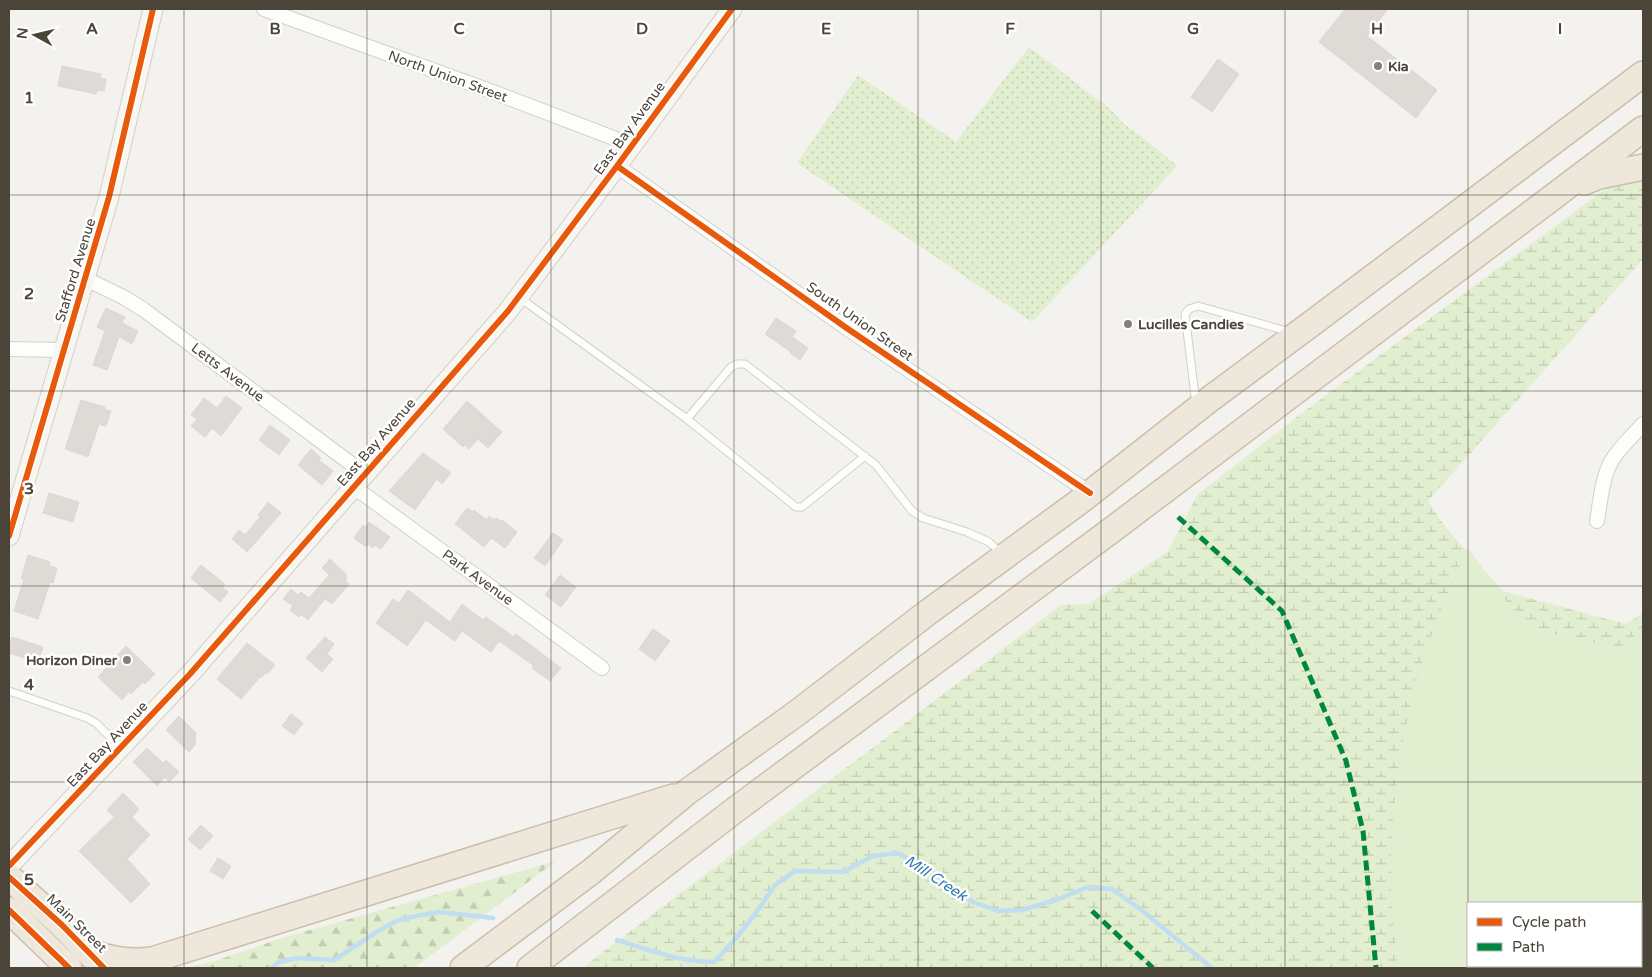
<svg xmlns="http://www.w3.org/2000/svg" width="1652" height="977" viewBox="0 0 1652 977" font-family="'Varela Round',sans-serif">
<style>
.grass{fill:url(#grass-dots)}
.forest{fill:url(#forest-firs)}
.wetland{fill:url(#wetland-marsh)}
.park{fill:#e1eecf;fill-rule:evenodd}
.lines{fill:none;stroke-linecap:round;stroke-linejoin:round}
.stream{stroke:#c0ddf1;stroke-width:4.5}
.building{fill:#dedbd6;stroke:#dcd9d4}
.lane-casing{stroke:#d2d0cb;stroke-width:9}
.street-casing{stroke:#d2d0cb;stroke-width:16}
.secondary-casing{stroke:#d3cfc5;stroke-width:21}
.highway-casing{stroke:#ccbfa9;stroke-width:28}
.lane{stroke:#fdfdfc;stroke-width:7}
.street{stroke:#fdfdfc;stroke-width:14}
.secondary{stroke:#f7f6f1;stroke-width:19}
.highway{stroke:#ede8db;stroke-width:25}
.quiet{stroke:#00873e;stroke-width:5;stroke-dasharray:10 5;stroke-linecap:butt}
.cycleway-casing{stroke:#fff;stroke-width:9}
.cycleway{stroke:#e8590c;stroke-width:6}
.grid{fill:none;stroke:#4b4439;stroke-width:1;stroke-opacity:0.55}
.poi-dot{fill:#868178;stroke:#fff;stroke-width:2}
.labels{text-anchor:middle;stroke-width:5;stroke-linejoin:round;paint-order:stroke}
.poi-label{font-size:14px;font-weight:bold;fill:#4b4439;stroke:#fff;text-anchor:start}
.street-label{font-size:14px;fill:#4b4439;stroke:#fff}
.water-label{font-size:15px;font-style:italic;fill:#2e7ab2;stroke:#fff}
.grid-label{font-size:16px;text-anchor:middle;font-weight:bold;fill:#4b4439;stroke:#fff;stroke-width:5;stroke-linejoin:round;paint-order:stroke}
</style>
<defs>
<pattern id="grass-dots" width="8" height="8" patternUnits="userSpaceOnUse" patternTransform="scale(1.25)"><rect width="8" height="8" fill="#e1eecf"/><path d="M2 2h.1M6 6h.1" fill="none" stroke="#c3cdb2" stroke-width="1.8" stroke-linecap="round"/></pattern>
<pattern id="forest-firs" width="22" height="20" patternUnits="userSpaceOnUse" patternTransform="scale(1.25)"><rect width="22" height="20" fill="#e1eecf"/><path d="M5 1l3.5 6h-7zM16 11l3.5 6h-7z" fill="#c3cdb2"/></pattern>
<pattern id="wetland-marsh" width="20" height="14" patternUnits="userSpaceOnUse" patternTransform="scale(1.25)"><rect width="20" height="14" fill="#e1eecf"/><path d="M1 5h8M5 5V1M11 12h8M15 12V8" fill="none" stroke="#c3cdb2"/></pattern>
</defs>
<rect width="100%" height="100%" fill="#f4f2ee"/>
<path class="grass" d="M1029 47 1109 108 1124 124 1156 148 1177 166 1032 322 797 163 858 75 956 142Z"/>
<path class="forest" d="M556 861 414 968H186L215 961 285 937Z"/>
<path class="wetland" d="M1627 173 1643 175V259L1428 501 1446 528 1503 591 1626 624 1643 613V699H1427L1392 834 1405 968H582L1061 605 1089 604 1168 551 1198 494 1306 410Z"/>
<path class="park" d="M1468 548 1526 628 1619 648 1643 629V968H1398C1395 938 1391 908 1391 878 1391 797 1403 715 1430 639 1441 608 1454 578 1468 548ZM1468 903H1641V966H1468Z"/>
<g class="lines">
<path class="stream" d="M617 940C649 950 680 962 714 962L737 937 758 910 775 885 795 871 843 872 873 856 898 853 940 877 973 902 998 911 1022 910 1056 900 1088 887 1112 889 1140 909 1212 968
M271 968 279 962 298 958 334 960 375 933 396 921 411 917 439 912 493 918"/>
</g>
<path class="building" d="M1345 9H1388L1367 36 1437 90 1416 118 1319 42Z
M1218 59 1239 74 1212 112 1191 97Z
M62 66 101 74 100 78 106 79 104 91 97 90 96 94 58 86Z
M106 308 125 317 122 323 138 331 132 344 119 337 107 370 93 365 105 331 97 327Z
M776 318 796 331 792 337 808 348 800 360 790 353 791 352 765 334Z
M226 396 242 408 221 436 212 428 205 437 191 426 197 419 191 415 204 398 217 408Z
M81 400 105 407 104 409 111 411 106 426 99 424 88 457 65 449Z
M467 401 502 432 488 448 478 439 469 449 465 445 463 447 443 429Z
M270 425 290 440 279 455 259 440Z
M311 449 321 458 319 460 333 471 322 485 298 465Z
M423 453 451 473 442 484 437 479 415 510 389 491Z
M49 493 79 502 73 522 43 513Z
M268 502 281 513 247 552 232 539 239 530 245 535 260 517 258 515Z
M467 508 473 512 474 510 487 520 489 516 494 520 496 518 501 521 502 520 517 532 505 548 491 538 484 547 455 524Z
M369 522 390 537 381 549 375 545 373 548 368 544 366 547 354 538 363 525 366 527Z
M553 533 563 540 545 566 534 558Z
M28 555 50 562 49 566 57 568 53 583 50 582 38 619 14 611 24 579H21Z
M330 559 346 574V582L349 584 332 604 325 599 308 620 301 614 299 617 290 610 293 606 283 599 291 589 298 595 301 592 309 598 329 575 322 568Z
M201 565 225 584 222 587 228 592 220 602 191 578Z
M560 575 576 587 561 607 545 595Z
M408 590 450 622 462 604 483 620 486 617 514 637 516 634 561 668 550 681 532 668 534 666 499 641 491 652 462 631 455 641 426 620 407 646 376 623 393 599 399 603Z
M653 629 670 641 655 661 639 649Z
M12 637 43 647 38 662 9 653V647Z
M325 637 334 644 327 654 333 659 322 672 306 658Z
M247 643 275 665 267 674 266 672 261 678 260 677 241 699 217 679Z
M126 646 155 674 145 684 143 682 131 694 129 692 122 700 98 677Z
M291 714 303 723 294 735 282 726Z
M179 716 196 733 195 745 189 752 166 730Z
M147 748 163 763 166 760 179 772 169 782 165 777 157 786 133 762Z
M123 793 139 809 132 817 150 835 127 859 150 884 131 903 79 851 114 817 107 810Z
M201 825 213 836 200 850 188 839Z
M218 858 231 866 223 879 210 871Z"/>
<g class="lines">
<g class="lane-casing">
<path id="lane" d="M520 298 687 419 731 367 737 364H745L876 465 912 511 923 518 967 532 989 542 1002 554
M1196 404 1185 314 1189 309 1198 306 1290 332
M687 419 796 507H802L865 456
M9 691 87 718 96 723 120 747"/>
</g>
<g class="street-casing">
<path id="street" d="M264 9 485 89 632 145
M617 166 848 329 1090 493
M86 279 125 298 144 310 365 474
M9 349 63 350
M354 487 602 668
M1597 521C1600 504 1601 486 1607 471 1613 453 1631 438 1643 424"/>
</g>
<g class="secondary-casing">
<path id="secondary" d="M9 536 109 197 153 9
M9 866 190 674 508 311 617 166 732 9"/>
</g>
<g class="highway-casing">
<path id="highway" d="M1584 182 1599 176 1643 167
M9 877 62 925 101 965
M9 910 69 968
M89 952C110 959 129 963 152 960L673 797
M463 968 592 871 687 792 797 713 927 613 1079 502 1210 399 1315 321 1643 74
M530 968 735 810 1109 532 1643 129"/>
</g>
<use href="#lane" class="lane"/>
<use href="#street" class="street"/>
<use href="#secondary" class="secondary"/>
<use href="#highway" class="highway"/>
<path class="quiet" d="M1178 517 1282 611 1346 761 1363 831 1376 968
M1092 911 1153 968"/>
<g class="cycleway-casing">
<path id="cycleway" d="M617 166 848 329 1090 493
M9 536 109 197 153 9
M9 866 190 674 508 311 617 166 732 9
M9 877 62 925 104 968
M9 910 69 968"/>
</g>
<use href="#cycleway" class="cycleway"/>
</g>
<path class="grid" d="M184 9V968M367 9V968M551 9V968M734 9V968M918 9V968M1101 9V968M1285 9V968M1468 9V903M9 195H1643M9 391H1643M9 586H1643M9 782H1643M1468 966V968"/>
<g class="poi-dot">
<circle cx="1378" cy="66" r="5"/>
<circle cx="1128" cy="324" r="5"/>
<circle cx="127" cy="660" r="5"/>
</g>
<g class="labels">
<g class="poi-label">
<text x="1388" y="71">Kia</text>
<text x="1138" y="329">Lucilles Candies</text>
<text x="117" y="665" text-anchor="end">Horizon Diner</text>
</g>
<g class="street-label">
<text transform="translate(448 76) rotate(20)" y="5">North Union Street</text>
<text transform="translate(629 128) rotate(-54)" y="5">East Bay Avenue</text>
<text transform="translate(75 270) rotate(-73)" y="5">Stafford Avenue</text>
<text transform="translate(860 321) rotate(35)" y="5">South Union Street</text>
<text transform="translate(228 372) rotate(37)" y="5">Letts Avenue</text>
<text transform="translate(376 442) rotate(-49)" y="5">East Bay Avenue</text>
<text transform="translate(478 577) rotate(36)" y="5">Park Avenue</text>
<text transform="translate(107 744) rotate(-47)" y="5">East Bay Avenue</text>
<text transform="translate(77 923) rotate(44)" y="5">Main Street</text>
</g>
<g class="water-label">
<text transform="translate(936 878) rotate(33)" y="5">Mill Creek</text>
</g>
</g>
<g class="grid-label">
<text x="92" y="34">A</text>
<text x="275" y="34">B</text>
<text x="459" y="34">C</text>
<text x="642" y="34">D</text>
<text x="826" y="34">E</text>
<text x="1010" y="34">F</text>
<text x="1193" y="34">G</text>
<text x="1377" y="34">H</text>
<text x="1560" y="34">I</text>
<text x="29" y="103">1</text>
<text x="29" y="299">2</text>
<text x="29" y="494">3</text>
<text x="29" y="690">4</text>
<text x="29" y="885">5</text>
</g>
<rect width="1652" height="977" fill="none" stroke="#4b4439" stroke-width="20"/>
<rect x="1467" y="902" width="175" height="65" fill="#ffffff" stroke="#b7b4b0"/>
<rect x="1477" y="918" width="25" height="8" fill="#e8590c" stroke="#b7b4b0"/>
<text x="1512" y="927" font-size="15" fill="#4b4439">Cycle path</text>
<rect x="1477" y="943" width="25" height="8" fill="#00873e" stroke="#b7b4b0"/>
<text x="1512" y="952" font-size="15" fill="#4b4439">Path</text>
<g transform="translate(35 35) rotate(278)" stroke="#ffffff" stroke-width="4" paint-order="stroke">
<path d="M0-4L9 19L0 12L-9 19Z" fill="#4b4439"/>
<text y="-8" font-size="14" font-weight="bold" text-anchor="middle" fill="#4b4439">N</text>
</g>
</svg>
